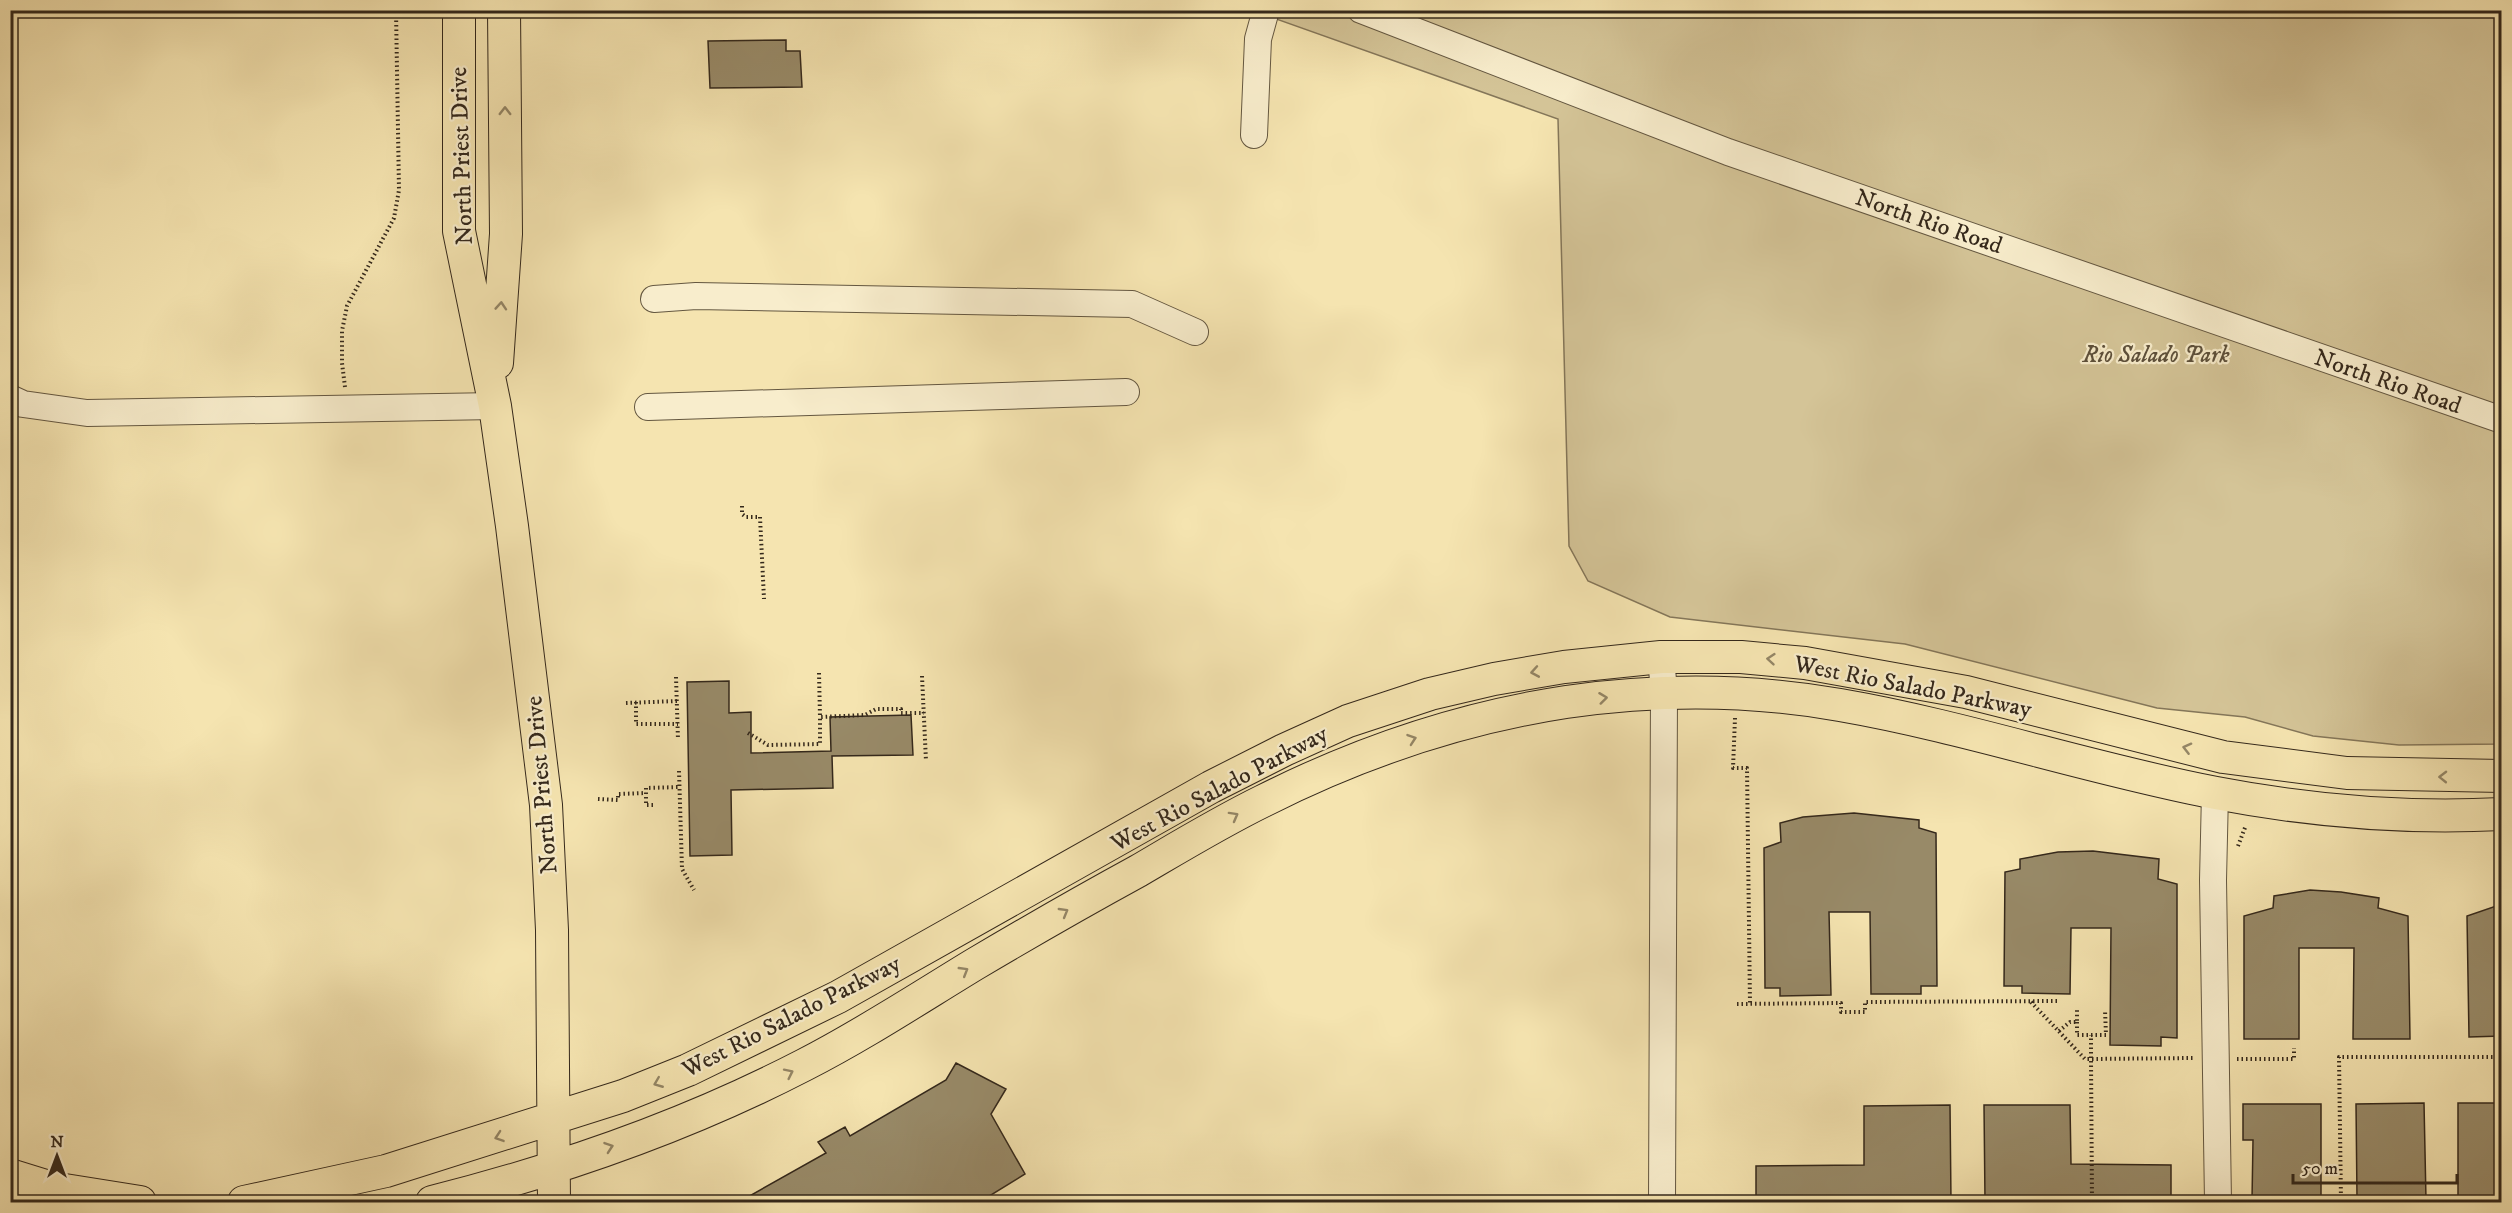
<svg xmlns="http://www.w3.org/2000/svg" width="2512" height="1213" viewBox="0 0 2512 1213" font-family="'IM FELL DW Pica',serif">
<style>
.green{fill:#d4c497;stroke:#847659;stroke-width:1.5}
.building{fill:#988a68;stroke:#34281b;stroke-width:1.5}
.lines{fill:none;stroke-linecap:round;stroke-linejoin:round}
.minor-casing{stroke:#645740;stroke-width:28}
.major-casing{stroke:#34281b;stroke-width:34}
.path{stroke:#34281b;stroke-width:4;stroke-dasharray:1.5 3;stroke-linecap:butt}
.minor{stroke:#f8edcc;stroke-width:26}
.major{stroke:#f5e4b0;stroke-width:32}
.oneway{stroke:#948666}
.labels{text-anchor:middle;stroke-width:4.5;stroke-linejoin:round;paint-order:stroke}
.street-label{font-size:24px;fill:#34281b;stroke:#f8edcc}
.park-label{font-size:24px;font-style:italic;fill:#5c4f3a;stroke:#f8edcc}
</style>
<rect width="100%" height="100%" fill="#f5e4b0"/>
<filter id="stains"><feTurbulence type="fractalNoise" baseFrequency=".00333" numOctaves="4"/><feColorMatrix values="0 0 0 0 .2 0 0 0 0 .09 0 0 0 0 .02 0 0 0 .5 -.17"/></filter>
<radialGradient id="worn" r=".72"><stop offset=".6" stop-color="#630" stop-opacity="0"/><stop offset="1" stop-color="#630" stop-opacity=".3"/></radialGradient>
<path class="green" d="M1254 11H2501V744L2399 745 2313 736 2245 717 2157 708 1905 644 1670 617 1588 581 1569 546 1558 119Z"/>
<path class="building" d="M786 40V51H800L802 87 710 88 708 41Z
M729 681V713L751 712V753L831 751 830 717 911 715 913 755 832 756 833 788 731 790 732 855 690 856 687 682Z
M1854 813 1919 820V828L1936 833 1937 986H1921V994H1871L1870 912H1829L1831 995 1780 996V988H1765L1764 848 1781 842 1780 823 1803 817Z
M2093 851 2159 859 2158 879 2177 884V1038L2161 1037V1046L2110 1045 2111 928H2071L2070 994 2022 993V986H2004L2005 872 2020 869V859L2058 852Z
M2310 890 2341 892 2379 898 2378 908 2408 916 2410 1039H2353L2354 948H2299V1039H2244V916L2273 908 2274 896Z
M2502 904V1036L2469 1037 2467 916Z
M956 1063 1006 1089 991 1114 1025 1174 978 1203H737L826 1153 818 1142 845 1127 850 1136 946 1080Z
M2424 1103 2426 1200 2357 1199 2356 1104Z
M2458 1103H2502V1199H2458Z
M2243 1104H2321V1200H2252L2253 1140H2243Z
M1950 1105 1951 1201 1756 1203V1166L1864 1165V1106Z
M1984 1105H2070L2071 1164 2171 1165V1201H1985Z"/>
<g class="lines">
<g class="minor-casing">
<path id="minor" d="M1361 10 1728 152 2502 420
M1254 135 1258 39 1266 10
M654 299 696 296 1132 304 1195 332
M10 398 23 404 87 413 495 406
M648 407 1126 392
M1661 657 1664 692 1662 1202
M2215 793 2213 880 2218 1202"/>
</g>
<g class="major-casing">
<path id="major" d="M459 10V231L495 406 512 526 546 805 552 930 554 1202
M497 363 506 234 504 10
M10 1175 52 1188 140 1202
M244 1202 386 1171 623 1096 688 1070 838 997 1211 787 1284 750 1348 721 1430 694 1494 679 1564 667 1661 657H1741L1805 663 1966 692 2223 757 2347 773 2502 776
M432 1202C559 1170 688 1125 804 1065 863 1035 919 998 975 964 1029 932 1083 901 1138 871 1179 847 1220 822 1263 801 1358 753 1461 718 1566 702 1657 689 1749 689 1840 705 1967 727 2090 769 2216 793 2310 811 2406 819 2502 814"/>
</g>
<path class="path" d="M345 387 342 363V331L347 306 394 218 399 190 396 10
M742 506V514L746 517H760L764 599
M819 673 820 717
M922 676 926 761
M676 677 678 740
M636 702V724H678
M626 703 677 701
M1735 718 1733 768H1747L1750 1004
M748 733 768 745 820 744V717L865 715 876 709H901V713H924
M679 771 682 869 694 890
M598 799 618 800V794L646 793
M653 805H646V788L680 787
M2238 846 2246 825
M2031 1002 2085 1059H2091V1035
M1737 1004 1841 1003V1012H1865V1002L2059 1001
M2077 1022V1035H2106L2105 1010
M2059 1031 2070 1022H2077V1010
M2237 1059H2294V1048
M2092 1202 2091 1059 2193 1058
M2341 1202 2339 1057H2502"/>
<use href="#minor" class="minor"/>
<use href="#major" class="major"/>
</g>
<defs><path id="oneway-chevron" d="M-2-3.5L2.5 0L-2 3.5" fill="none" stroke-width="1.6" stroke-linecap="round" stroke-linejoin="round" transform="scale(1.5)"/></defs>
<g class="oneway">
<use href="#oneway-chevron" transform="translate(505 111) rotate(-90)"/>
<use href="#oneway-chevron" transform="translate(501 306) rotate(-86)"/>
<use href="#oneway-chevron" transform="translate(1771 659) rotate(-175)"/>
<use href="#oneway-chevron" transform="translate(1535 672) rotate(170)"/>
<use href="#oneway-chevron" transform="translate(1603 698) rotate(-7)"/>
<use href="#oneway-chevron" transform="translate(1412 739) rotate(-19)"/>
<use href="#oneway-chevron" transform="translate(2187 748) rotate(-166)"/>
<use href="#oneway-chevron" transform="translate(2443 777) rotate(-179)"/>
<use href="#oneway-chevron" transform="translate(1234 816) rotate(-29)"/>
<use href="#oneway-chevron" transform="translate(1064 912) rotate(-30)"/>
<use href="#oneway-chevron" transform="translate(964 971) rotate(-31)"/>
<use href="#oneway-chevron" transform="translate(789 1073) rotate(-26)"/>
<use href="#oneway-chevron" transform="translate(658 1083) rotate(158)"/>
<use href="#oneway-chevron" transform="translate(499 1137) rotate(161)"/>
<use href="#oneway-chevron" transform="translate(609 1147) rotate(-19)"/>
</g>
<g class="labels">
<g class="street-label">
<text transform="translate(461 156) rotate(-92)" y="8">North Priest Drive</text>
<text transform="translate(1929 221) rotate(19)" y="8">North Rio Road</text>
<text transform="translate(2388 381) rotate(19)" y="8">North Rio Road</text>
<text transform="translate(1913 686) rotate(11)" y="8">West Rio Salado Parkway</text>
<text transform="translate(541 785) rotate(-95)" y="8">North Priest Drive</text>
<text transform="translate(1219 788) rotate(-28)" y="8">West Rio Salado Parkway</text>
<text transform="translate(791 1016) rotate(-27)" y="8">West Rio Salado Parkway</text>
</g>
<g class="park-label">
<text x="2156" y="362">Rio Salado Park</text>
</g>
</g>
<rect width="2512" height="1213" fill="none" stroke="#f5e4b0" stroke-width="36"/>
<rect x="12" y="12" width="2488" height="1189" fill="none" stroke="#34281b" stroke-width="3"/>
<rect x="18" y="18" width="2476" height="1177" fill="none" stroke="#34281b" stroke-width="1.5"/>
<g transform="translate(57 1156)" stroke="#f8edcc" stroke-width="4.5" paint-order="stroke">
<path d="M0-4.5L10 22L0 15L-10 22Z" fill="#34281b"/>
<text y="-9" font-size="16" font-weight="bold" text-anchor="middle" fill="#34281b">N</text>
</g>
<path d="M2293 1174v9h164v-9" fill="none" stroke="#34281b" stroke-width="3"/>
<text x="2302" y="1174" font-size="18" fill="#34281b" stroke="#f8edcc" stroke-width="4.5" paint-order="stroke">50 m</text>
<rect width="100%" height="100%" filter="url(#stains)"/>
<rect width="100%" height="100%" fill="url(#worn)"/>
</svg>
